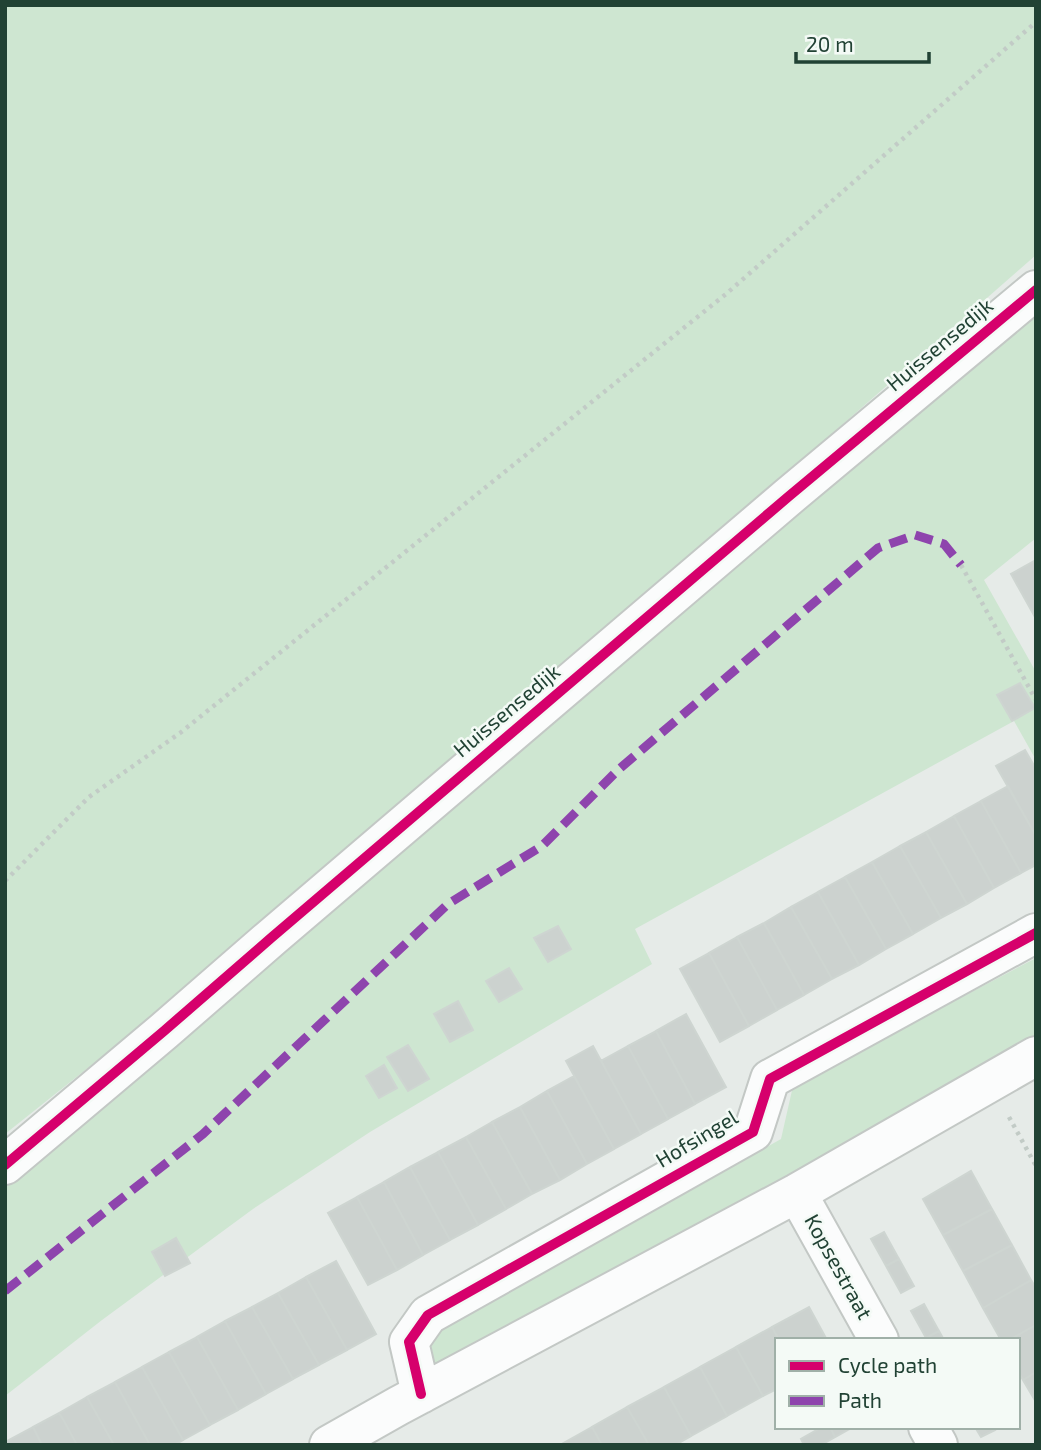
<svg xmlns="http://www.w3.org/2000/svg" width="1041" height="1450" viewBox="0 0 1041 1450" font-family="'Exo 2',sans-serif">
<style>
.green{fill:#cee6d1}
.building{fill:#ccd2cf;stroke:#ced5d1;stroke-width:2}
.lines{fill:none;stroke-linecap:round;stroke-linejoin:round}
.minor-casing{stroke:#c3c8c5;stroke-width:42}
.path{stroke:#c2cbc6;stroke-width:4.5;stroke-dasharray:3.5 5;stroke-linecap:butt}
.minor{stroke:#fbfcfc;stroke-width:38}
.quiet{stroke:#8e44ad;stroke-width:9;stroke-dasharray:18 9;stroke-linecap:butt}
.cycleway-casing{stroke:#f4faf6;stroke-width:15}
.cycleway{stroke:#d6006c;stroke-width:10}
.labels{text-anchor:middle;stroke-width:5;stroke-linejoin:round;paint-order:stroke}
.street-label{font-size:21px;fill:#214234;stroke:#f4faf6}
</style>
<rect width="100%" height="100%" fill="#e6ebe8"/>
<path class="green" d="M5 5H1036V255L762 495 133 1032 5 1134Z
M1036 305V538L984 580 1036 672V760L1014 721 635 929 652 964 370 1132 253 1209 102 1320 5 1396V1178Z
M1036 958V1040L443 1380 426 1362 427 1338 781 1139 793 1086Z"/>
<path class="building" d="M1036 560V619L1011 574Z
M1020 683 1035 708 1012 721 997 695Z
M1025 750 1036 769V836L996 766Z
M1008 786 1036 836V865L1021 873 981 801Z
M981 801 1021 873 994 888 954 816Z
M954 816 994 888 967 904 926 832Z
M926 832 967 904 941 918 900 846Z
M900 846 941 918 913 934 872 862Z
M872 862 913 934 886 949 845 877Z
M845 877 886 949 859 965 818 892Z
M818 892 859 965 832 979 791 907Z
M791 907 832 979 804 995 764 923Z
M764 923 804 995 777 1010 737 937Z
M558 926 571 949 548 962 534 938Z
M737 937 777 1010 749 1026 709 953Z
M709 953 749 1026 720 1042 680 969Z
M509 968 522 989 499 1002 486 981Z
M458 1001 473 1030 450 1042 434 1014Z
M686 1014 726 1087 695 1104 656 1031Z
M656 1031 695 1104 668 1119 628 1046Z
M408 1045 429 1079 408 1091 387 1057Z
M593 1046 641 1134 614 1149 566 1061Z
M628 1046 668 1119 641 1134 601 1061Z
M384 1065 397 1088 379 1098 366 1076Z
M574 1076 614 1149 587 1164 547 1091Z
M547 1091 587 1164 560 1180 520 1107Z
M520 1107 560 1180 532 1194 492 1122Z
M492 1122 532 1194 506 1209 466 1137Z
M466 1137 506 1209 478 1225 438 1152Z
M438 1152 478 1225 450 1240 410 1167Z
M410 1167 450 1240 423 1255 384 1182Z
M971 1171 992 1209 943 1235 923 1199Z
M384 1182 423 1255 397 1270 357 1197Z
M357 1197 397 1270 368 1285 328 1213Z
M992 1209 1012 1245 963 1271 943 1235Z
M884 1232 899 1259 886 1266 871 1239Z
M176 1238 190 1263 165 1276 152 1252Z
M1012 1245 1031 1280 983 1308 963 1271Z
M899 1259 914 1286 901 1293 886 1266Z
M336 1261 376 1334 347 1350 306 1277Z
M306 1277 347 1350 319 1365 278 1293Z
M1031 1280 1036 1288V1325L1009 1340H1001L983 1308Z
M278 1293 319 1365 293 1379 252 1307Z
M924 1304 939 1331 926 1338 911 1311Z
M252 1307 293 1379 266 1394 225 1321Z
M809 1307 827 1340H779L772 1327Z
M225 1321 266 1394 238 1410 197 1337Z
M1036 1325V1372L1023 1380 1018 1371V1340H1009Z
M772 1327 779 1340H777V1389L763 1396 736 1347Z
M939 1331 944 1340H927L926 1338Z
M197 1337 238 1410 210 1425 169 1352Z
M736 1347 763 1396 727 1416 700 1367Z
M169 1352 210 1425 183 1440 142 1367Z
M142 1367 183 1440 174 1445H150L115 1382Z
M700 1367 727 1416 691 1436 664 1387Z
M1036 1372V1402L1023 1380Z
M115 1382 150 1445H114L87 1397Z
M664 1387 691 1436 675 1445H649L627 1407Z
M87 1397 114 1445H77L64 1421 59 1413Z
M627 1407 649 1445H602L592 1427Z
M59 1413 64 1421 77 1445H42L33 1427Z
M33 1427 42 1445H7L5 1442Z
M592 1427 602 1445H560Z
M822 1427H830L835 1437 821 1445H804L801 1439Z
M830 1427H853L835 1437Z
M975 1427H993L995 1430 981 1437Z"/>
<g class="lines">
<g class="minor-casing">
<path id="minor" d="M5 1165 164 1031 271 938 788 497 1036 290
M797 1193 879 1340
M421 1394 409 1342 428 1315 753 1132 770 1079 1036 933
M928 1427 938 1445
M329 1445 398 1406 797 1193 1036 1056"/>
</g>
<path class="path" d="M961 565 1036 700
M5 881 89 797 180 733 726 294 1036 22
M1009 1117 1036 1166"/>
<use href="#minor" class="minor"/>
<path class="quiet" d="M5 1291 203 1134 448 904 542 846 618 770 878 548 915 535 944 544 961 565"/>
<g class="cycleway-casing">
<path id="cycleway" d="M5 1165 164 1031 271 938 788 497 1036 290
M421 1394 409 1342 428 1315 753 1132 770 1079 1036 933"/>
</g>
<use href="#cycleway" class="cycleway"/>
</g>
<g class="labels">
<g class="street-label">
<text transform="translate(940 345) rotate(-40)" y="7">Huissensedijk</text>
<text transform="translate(507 711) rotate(-40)" y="7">Huissensedijk</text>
<text transform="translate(697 1139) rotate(-31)" y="7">Hofsingel</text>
<text transform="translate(838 1267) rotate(61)" y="7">Kopsestraat</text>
</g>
</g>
<rect width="1041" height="1450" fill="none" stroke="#214234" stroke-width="14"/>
<rect x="775" y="1338" width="245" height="91" fill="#f4faf6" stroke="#a0b0a8" stroke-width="2"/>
<rect x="789" y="1361" width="35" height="10" fill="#d6006c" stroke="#a0b0a8" stroke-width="2"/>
<text x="838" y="1373" font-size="21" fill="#214234">Cycle path</text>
<rect x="789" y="1396" width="35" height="10" fill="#8e44ad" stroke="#a0b0a8" stroke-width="2"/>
<text x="838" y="1408" font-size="21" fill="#214234">Path</text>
<path d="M796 52v10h133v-10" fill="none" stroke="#214234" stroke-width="3.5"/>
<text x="806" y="52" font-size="21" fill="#214234" stroke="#f4faf6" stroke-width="5" paint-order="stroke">20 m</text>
</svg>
